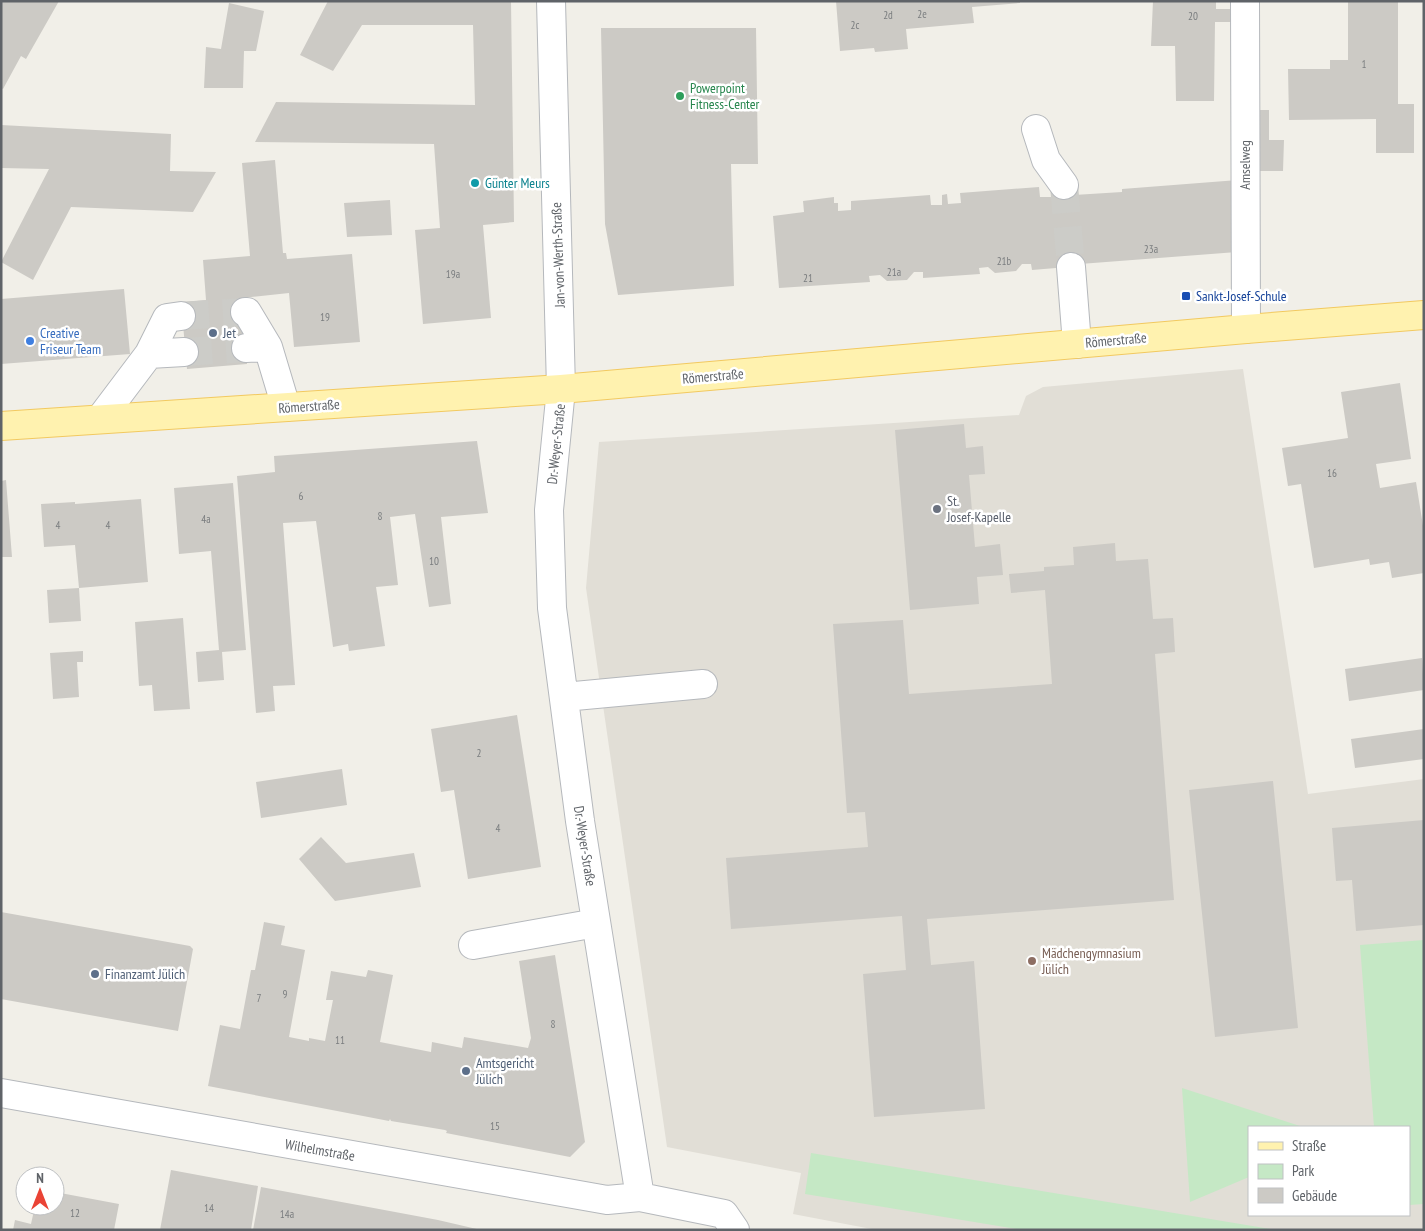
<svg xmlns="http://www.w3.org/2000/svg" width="1425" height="1231" viewBox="0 0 1425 1231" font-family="'PT Sans Narrow',sans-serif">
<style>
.education{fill:#e1ded6;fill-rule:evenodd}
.green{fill:#c5e8c5}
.building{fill:#cccac5}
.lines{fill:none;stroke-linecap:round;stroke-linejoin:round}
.minor-tunnel{stroke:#ccccc8;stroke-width:28;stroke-dasharray:28 14;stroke-linecap:butt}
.minor-casing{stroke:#b5b8bc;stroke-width:30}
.major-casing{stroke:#f2c960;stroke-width:30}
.minor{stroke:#fff;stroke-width:28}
.major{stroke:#fff2af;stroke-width:28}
.leisure-dot{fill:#2e9e5b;stroke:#fff;stroke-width:2}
.culture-dot{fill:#0f9aa8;stroke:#fff;stroke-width:2}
.transit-dot{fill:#1a4fb4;stroke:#fff;stroke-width:2}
.service-dot{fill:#5c6f8a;stroke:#fff;stroke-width:2}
.shop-dot{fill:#3f7fe0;stroke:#fff;stroke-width:2}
.worship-dot{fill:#6b7280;stroke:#fff;stroke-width:2}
.education-dot{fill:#8d6e63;stroke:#fff;stroke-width:2}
.labels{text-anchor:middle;stroke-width:5;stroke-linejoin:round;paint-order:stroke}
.number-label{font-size:11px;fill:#7a7d7f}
.leisure-label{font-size:14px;fill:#27864d;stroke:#fff;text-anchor:start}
.street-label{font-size:14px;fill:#5f6368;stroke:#fff}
.culture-label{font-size:14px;fill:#0d838f;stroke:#fff;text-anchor:start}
.transit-label{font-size:14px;fill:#164399;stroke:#fff;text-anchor:start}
.shop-label{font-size:14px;fill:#366cbe;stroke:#fff;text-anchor:start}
.service-label{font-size:14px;fill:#4e5e75;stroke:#fff;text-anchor:start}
.worship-label{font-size:14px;fill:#5b616d;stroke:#fff;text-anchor:start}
.education-label{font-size:14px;fill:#785e54;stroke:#fff;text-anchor:start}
</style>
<rect width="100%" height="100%" fill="#f1efe8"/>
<path class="education" d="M1243 369 1308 794 1424 779V1230H877L793 1214 801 1173 667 1147 586 588 599 442 1019 415 1026 396 1043 387ZM1249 1127H1409V1215H1249Z"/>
<path class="green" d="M1424 940V1204L1409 1205V1127H1374L1360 945Z
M1182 1088 1303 1127H1249V1177L1190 1202Z
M811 1153 1277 1230H1023L805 1194Z"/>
<path class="building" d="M1 1H59L26 59 21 56 3 89 1 88Z
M328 1H511L514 222 483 225 491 318 423 324 415 230 440 228 434 144 255 142 276 102 475 105 473 25H362L333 71 300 55Z
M836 1H1020V3L972 7 974 23 906 29 908 49 875 52 874 48 840 51Z
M1153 1H1216V9H1233V22H1215L1214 101H1176L1175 46H1151Z
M1348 1H1398V104H1414V153H1376V119L1289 120 1288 69H1330V60H1348Z
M229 3 264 11 256 51H244L243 88H204L206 47 221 49Z
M601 28H756L758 164H731L734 286 618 295 605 224Z
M1259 110H1269V140H1284L1283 171H1259Z
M1 125 171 134 170 171 216 172 193 212 71 207 33 280 1 262 49 169 1 168Z
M275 160 283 253H286L287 259 352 254 360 342 294 347 289 293 241 298 247 364 187 369 181 302 206 300 203 260 250 256 242 163Z
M1238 180 1237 252 1080 264V266L1032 270 1031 264H1022L1016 271 995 273 988 267 979 268 980 274 923 278V272H914L907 280 887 281 880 275 869 276 870 282 779 288 773 216 804 212 803 201 834 197V203H838V211L851 210V201L930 195 931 205H942V195L947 194 948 204 961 203 960 193 1039 187 1040 197H1053L1052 187 1074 185V195L1122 192V189Z
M390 200 392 235 347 237 344 203Z
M124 289 130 354 1 364V299Z
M1400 383 1411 459 1376 464 1380 488 1416 482 1424 532V573L1392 578 1389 562 1370 565 1369 559 1314 568 1301 484 1288 486 1282 448 1348 438 1341 392Z
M964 424 966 448 983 446 985 474 969 475 975 547 1000 544 1003 575 977 577 979 604 910 610 895 430Z
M477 441 488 513 441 517 451 604 429 607 415 514 390 517 398 585 376 587 385 646 349 651 348 644 333 647 316 521 283 523 295 685 273 686 275 711 256 713 237 476 275 472 274 456Z
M6 480 12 557H1V481Z
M233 483 246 650 222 652 224 680 198 682 196 652 219 650 211 551 179 554 174 488Z
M141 499 148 582 79 588 75 545 44 547 41 504 75 502V504Z
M1115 543 1116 561 1148 559 1153 619 1173 618 1175 652 1155 654 1174 900 927 919 931 965 974 961 985 1109 874 1117 863 974 906 970 902 916 731 929 726 858 868 847 865 812 847 813 833 624 903 620 909 694 1052 684 1045 590 1011 593 1009 574 1044 571V567L1074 565 1073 547Z
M79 588 81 621 49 623 47 590Z
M183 618 190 709 154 711 152 685 139 686 135 622Z
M83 651V662H77L79 697 53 699 50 653Z
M1422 658 1424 690 1349 701 1345 669Z
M517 715 541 867 468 879 454 790 441 792 431 729Z
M1424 729V759L1355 768 1351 739Z
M342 769 347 805 261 818 256 782Z
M1273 781 1298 1028 1215 1037 1189 790Z
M1424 820V925L1356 931 1352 880 1336 881 1332 828Z
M321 837 346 863 414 853 421 887 335 901 299 859Z
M1 912 190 946 193 949 178 1031 1 999Z
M264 922 285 926 281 945 305 950 289 1037 309 1041V1038L325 1041 333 1000H326L331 971 366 977 368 970 393 975 380 1042 431 1052 432 1042 462 1048 464 1037 528 1048 531 1038 519 961 555 955 585 1142 570 1157 446 1133 447 1131 445 1130 391 1121 390 1119 389 1121 208 1086 220 1025 240 1029 251 970H255Z
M171 1170 258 1186 251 1230H160Z
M261 1187 438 1220 481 1230H253Z
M55 1192 119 1204 114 1230H13L15 1220 31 1224 35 1206H55Z"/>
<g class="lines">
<path class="minor-tunnel" d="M1064 185 1071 267
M181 316 245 312
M184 352 246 348"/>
<g class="minor-casing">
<path id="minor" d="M551 1 561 389 549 510 552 608 580 821 640 1197 724 1214 735 1230
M1245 1 1246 329
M1036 129 1046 160 1064 185
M1071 267 1077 344
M245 312H247L268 347
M246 348 268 347 286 407
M149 354 167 318 181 316
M100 419 149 354 184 352
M564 697 703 684
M473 945 596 923
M1 1093 607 1200 640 1197"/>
</g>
<g class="major-casing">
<path id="major" d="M1 426 561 389 1246 329 1424 315"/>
</g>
<use href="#minor" class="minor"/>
<use href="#major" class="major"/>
</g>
<circle class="leisure-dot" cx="680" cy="96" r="5"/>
<circle class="culture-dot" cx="475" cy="183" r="5"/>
<rect class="transit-dot" x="1181" y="291" width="10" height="10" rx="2.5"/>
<g class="service-dot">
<circle cx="213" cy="333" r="5"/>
<circle cx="95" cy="974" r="5"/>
<circle cx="466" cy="1071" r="5"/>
</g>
<circle class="shop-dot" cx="30" cy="341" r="5"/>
<circle class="worship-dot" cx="937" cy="509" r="5"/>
<circle class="education-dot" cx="1032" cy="961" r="5"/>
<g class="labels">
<g class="number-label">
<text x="922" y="18">2e</text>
<text x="888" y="19">2d</text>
<text x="1193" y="20">20</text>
<text x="855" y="29">2c</text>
<text x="1364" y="68">1</text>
<text x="1151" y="253">23a</text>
<text x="1004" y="265">21b</text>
<text x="894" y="276">21a</text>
<text x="453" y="278">19a</text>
<text x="808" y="282">21</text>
<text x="325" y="321">19</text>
<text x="1332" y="477">16</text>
<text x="301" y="500">6</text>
<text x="380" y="520">8</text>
<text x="206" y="523">4a</text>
<text x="58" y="529">4</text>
<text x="108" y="529">4</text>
<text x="434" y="565">10</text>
<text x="479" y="757">2</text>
<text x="498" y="832">4</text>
<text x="285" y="998">9</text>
<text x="259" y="1002">7</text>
<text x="553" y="1028">8</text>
<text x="340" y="1044">11</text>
<text x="495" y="1130">15</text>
<text x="209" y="1212">14</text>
<text x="75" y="1217">12</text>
<text x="287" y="1218">14a</text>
</g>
<g class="leisure-label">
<text x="690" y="93">Powerpoint<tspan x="690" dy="16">Fitness-Center</tspan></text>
</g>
<g class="street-label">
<text transform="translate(1245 165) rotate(-90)" y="5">Amselweg</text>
<text transform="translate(558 255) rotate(-92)" y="5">Jan-von-Werth-Straße</text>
<text transform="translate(1116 340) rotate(-5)" y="5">Römerstraße</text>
<text transform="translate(713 376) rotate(-5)" y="5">Römerstraße</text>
<text transform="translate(309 406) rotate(-4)" y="5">Römerstraße</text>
<text transform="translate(556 444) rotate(-84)" y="5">Dr.-Weyer-Straße</text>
<text transform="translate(585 846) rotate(81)" y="5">Dr.-Weyer-Straße</text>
<text transform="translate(320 1150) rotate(10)" y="5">Wilhelmstraße</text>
</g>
<g class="culture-label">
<text x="485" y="188">Günter Meurs</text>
</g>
<g class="transit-label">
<text x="1196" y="301">Sankt-Josef-Schule</text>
</g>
<g class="shop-label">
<text x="40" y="338">Creative<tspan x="40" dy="16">Friseur Team</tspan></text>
</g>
<g class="service-label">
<text x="223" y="338">Jet</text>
<text x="105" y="979">Finanzamt Jülich</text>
<text x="476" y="1068">Amtsgericht<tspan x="476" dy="16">Jülich</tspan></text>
</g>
<g class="worship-label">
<text x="947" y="506">St.<tspan x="947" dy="16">Josef-Kapelle</tspan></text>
</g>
<g class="education-label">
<text x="1042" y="958">Mädchengymnasium<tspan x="1042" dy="16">Jülich</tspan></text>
</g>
</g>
<rect width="1425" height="1231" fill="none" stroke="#5f6368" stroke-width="5"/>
<rect x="1248" y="1126" width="162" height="90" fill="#ffffff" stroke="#bfc1c3"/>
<rect x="1258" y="1142" width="25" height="8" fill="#fff2af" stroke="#bfc1c3"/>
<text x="1292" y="1151" font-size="15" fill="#5f6368">Straße</text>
<rect x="1258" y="1164" width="25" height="15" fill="#c5e8c5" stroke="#bfc1c3"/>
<text x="1292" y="1176" font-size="15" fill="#5f6368">Park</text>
<rect x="1258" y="1188" width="25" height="15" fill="#cccac5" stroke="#bfc1c3"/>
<text x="1292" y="1201" font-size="15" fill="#5f6368">Gebäude</text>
<g transform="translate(40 1191)"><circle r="24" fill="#ffffff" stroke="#bfc1c3"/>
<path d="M0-4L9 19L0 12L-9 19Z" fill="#ea4335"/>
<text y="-8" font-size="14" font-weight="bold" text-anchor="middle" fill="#5f6368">N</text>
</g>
</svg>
